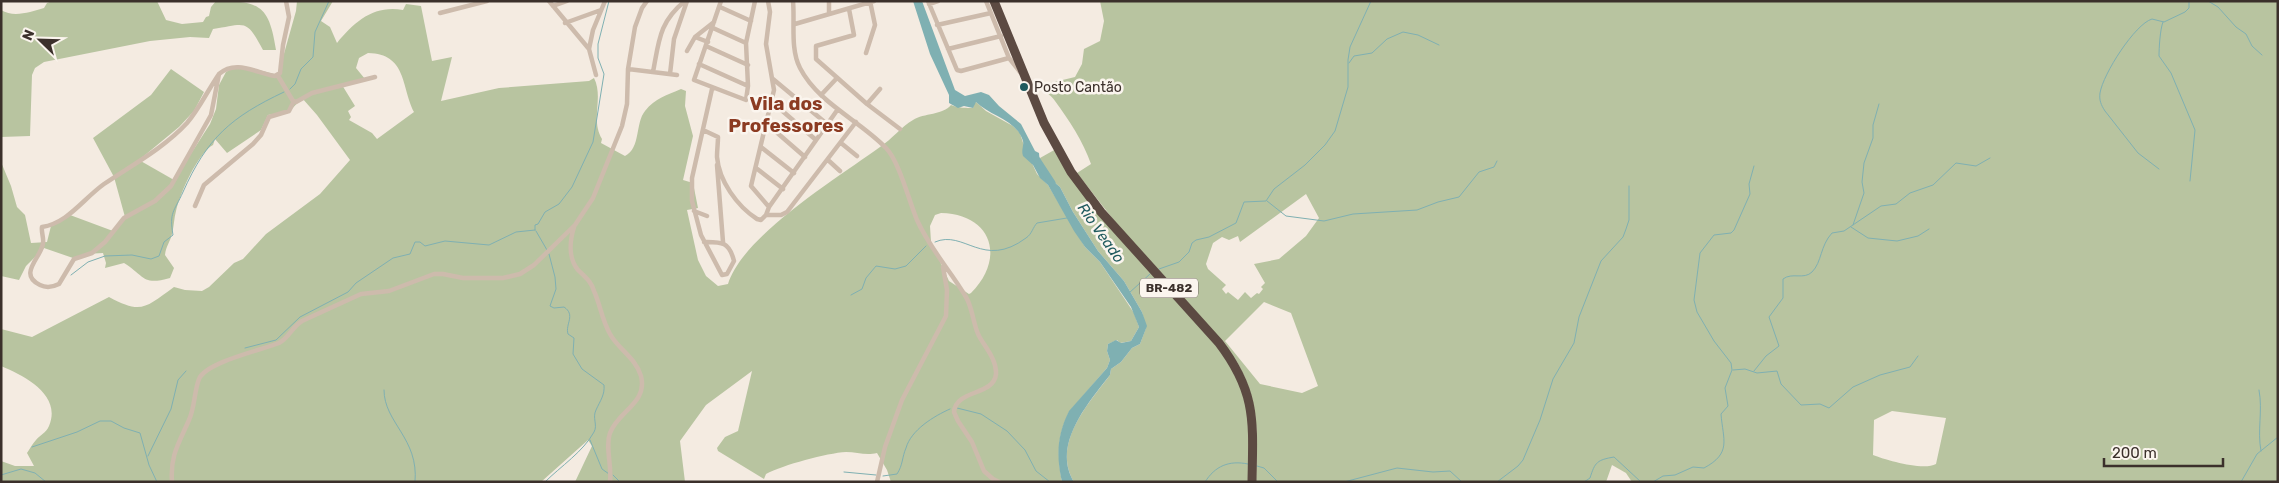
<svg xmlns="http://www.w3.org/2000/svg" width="2279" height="483" viewBox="0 0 2279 483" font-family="Rubik,sans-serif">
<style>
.green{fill:#b8c4a0;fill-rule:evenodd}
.water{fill:#7fb0b2}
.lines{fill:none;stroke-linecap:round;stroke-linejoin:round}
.stream{stroke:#7fb0b2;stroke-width:1}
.river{stroke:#7fb0b2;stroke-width:7}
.street{stroke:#cdbbac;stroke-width:4.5}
.highway{stroke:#5c4a42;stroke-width:9}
.poi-dot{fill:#1f5a5e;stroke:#fbf5ee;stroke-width:2}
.labels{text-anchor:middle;stroke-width:5;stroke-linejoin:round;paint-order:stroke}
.shield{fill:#fbf5ee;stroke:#756b66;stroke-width:1}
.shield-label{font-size:12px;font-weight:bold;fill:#3b302b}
.poi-label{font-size:14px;fill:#3b302b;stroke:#fbf5ee;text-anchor:start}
.water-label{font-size:15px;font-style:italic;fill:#1f5a5e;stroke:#fbf5ee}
.district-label{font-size:19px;font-weight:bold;fill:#8c3b22;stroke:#fbf5ee}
</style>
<rect width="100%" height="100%" fill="#f4ebe1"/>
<path class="green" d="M52 1H157L166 20 182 24 203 22 206 17 209 16 211 7 216 1C260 1 269 5 276 50H263C246 18 246 24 213 29L209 38 190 37 150 41 44 62 35 68 32 75 30 136 1 137V10C14 18 30 12 44 8L47 3Z
M297 1H333L321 21 330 27 337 43C355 21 374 5 403 10L406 4 421 6 432 61 452 57 441 101 499 88 589 81 594 78C604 98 590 119 602 139L601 143 625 156C641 148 635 123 645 111 655 98 667 95 681 89L686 91 685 106 693 136 683 180 693 183 698 208 687 210 698 260 706 276 718 286 728 284C743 235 839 177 880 147 892 139 901 127 913 120 924 113 943 115 951 105 958 108 967 108 973 108L974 103 976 102 986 111 1013 126 1020 133 1024 146 1037 174 1048 185 1085 247 1100 262 1134 313 1139 327 1131 341 1120 343 1117 340 1108 344 1107 351 1110 360 1107 368 1069 412C1057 436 1057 456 1062 482H891L887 470 877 453C866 456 857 452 846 452 827 453 783 465 766 474L764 479 718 451 717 448 725 437 738 431 752 371 706 405 680 441 685 482H575L592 446 588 440 541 482H1V461L15 466H34L27 453C30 449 32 444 36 440 40 435 46 433 49 426 62 395 25 376 1 366V329L32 337 109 297C142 315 146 307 174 287L185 290 202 291 209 287 234 263 243 259 266 234 320 194 350 160 317 115 302 98 290 111 268 115 261 130 227 153 215 139 213 145C198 153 180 193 176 211 174 218 174 226 172 234 170 242 166 246 165 255L174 268 170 278C142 286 145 276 124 263L105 268 106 263 103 253 85 254 73 258 44 248 26 266 19 280 1 276V162L11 186 17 207 25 215 31 243 47 242 51 226 70 215 113 231 125 217 114 177 93 138 151 95 171 69 204 92 194 111 179 127 139 160 174 180 210 124 216 109 219 85 226 72 231 69 247 67 278 75 296 11ZM368 53C407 54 401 86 414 112L377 139 372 133 349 120 351 117 348 111 355 106 342 85 365 79 356 68 359 58ZM941 213C992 214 1006 258 971 293L969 294 949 281 931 242 930 226 935 215Z
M1100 1H2278V482H1632L1626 473 1612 465 1606 482H1256C1257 434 1261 405 1237 362L1116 223 1077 173 1091 164C1083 141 1069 120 1055 101 1052 96 1047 94 1044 89L1046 84 1075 77 1082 64 1084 49 1100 41 1104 21ZM1306 194 1319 218 1306 236 1279 259 1254 264 1265 283 1261 287 1263 289 1259 294 1257 293 1251 298 1245 292 1238 300 1228 292 1226 294 1222 289 1226 285 1208 269 1206 264 1213 243 1222 237 1229 240 1238 236 1240 242ZM1264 302 1291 313 1318 386 1302 393 1260 384 1225 341ZM1892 411 1946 418 1936 464C1923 471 1886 460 1873 455L1874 420Z
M1056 149 1065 163 1226 355 1248 401 1250 482H1074C1051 444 1089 403 1110 375L1111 369 1121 362 1132 348 1140 344 1146 328 1142 312 1124 281 1098 251 1073 212 1060 187 1042 172 1040 166V158Z"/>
<path class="water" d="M913 1H922L955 90 965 96 981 92 989 95 999 106 1021 124 1035 151 1039 153 1040 166 1042 172 1060 187 1073 212 1098 251 1124 281 1142 312 1147 326 1140 344 1132 348 1121 362 1111 369 1110 375C1089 402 1051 445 1074 482H1062C1056 456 1057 435 1069 411L1107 368 1110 360 1107 351 1108 344 1116 340 1121 343 1131 341 1139 327 1131 307 1100 262 1085 247 1074 231 1048 185 1040 178 1033 165 1023 156C1021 150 1024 146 1023 141 1017 120 990 116 976 102L973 108 964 106 958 108 949 103V95L930 54Z"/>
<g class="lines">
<path class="stream" d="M2194 1H2199
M2208 1 2218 7 2236 27 2246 34 2252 46 2262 55
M2163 22C2160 29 2159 49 2159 56L2171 73 2195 130 2190 181
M1349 63 1354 56 1372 53 1387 39 1403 32 1418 35 1439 45
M290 89 295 84 301 69 313 57 315 32 329 1
M2159 169 2138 153 2105 111C2101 105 2099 100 2100 93 2103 74 2135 24 2152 19L2164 22 2185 12 2189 8V1
M1267 201 1286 216 1324 221 1353 214 1417 210 1438 202 1459 197 1479 172 1494 167 1497 161
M1853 225 1864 193 1862 182 1864 163 1873 138V125L1879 104
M1851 227 1868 238 1897 241 1918 236 1929 229
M535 230V225L538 224 545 212 559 204 572 187 593 142 604 74 598 58V44L609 1
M536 231 547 250
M935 242C964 229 983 270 1026 238 1032 234 1033 227 1037 223L1067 218
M1159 269 1179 262 1189 252 1192 243 1196 240 1209 237 1236 223 1244 202 1266 201 1274 189 1305 165 1325 145 1335 131 1348 87V60L1350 47 1371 1
M71 275 88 262 105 256 132 255 151 259 159 256 164 242 173 235C169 212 174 212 183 192 207 138 231 117 284 92
M1129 293 1150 274
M851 295 862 289 866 278 876 266 895 269 906 266 926 246
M245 348 276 340 300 317 348 292 356 283 393 258 410 254 415 242H420L425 246 445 241 489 245 516 232 535 230
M1733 370 1745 369 1757 373 1777 371 1781 384 1801 405 1820 404 1829 408 1853 387 1880 375 1910 367 1918 356
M1754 371 1766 356 1779 346 1769 317 1783 298V279C1792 272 1804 280 1812 272 1822 262 1820 246 1832 233L1844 231 1881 206 1896 204 1910 193 1933 185 1956 163 1976 166 1990 158
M384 390C384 423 419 438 415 482
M2259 390C2263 411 2257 430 2261 451
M957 408 981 414 1007 431 1025 450 1036 471 1050 482
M590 440 602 469 609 474
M32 447 77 432 100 421H111L124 428 140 433 149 465 157 482
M148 456 171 409 178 380 186 371
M1257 466 1264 468 1278 482
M844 472 876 475
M1 475 21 469 35 473 46 482
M613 475 620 482
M883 476 897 474C903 465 902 457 906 448 911 430 934 416 950 409
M545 482C561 466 583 452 594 432 598 425 592 418 596 410 600 401 605 395 604 385L582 369 573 354 574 338 568 334C565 324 576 315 564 307L554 308 550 306 556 289 555 277 549 254
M1205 482C1215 466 1229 460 1248 464
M1344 482 1397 468 1433 472 1450 471 1462 482
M1497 482 1518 466 1523 460 1540 420 1553 379 1574 343 1579 317 1601 261 1623 237 1626 229 1629 220V186
M1584 482 1590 478C1595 462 1597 460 1614 457L1641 482
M1653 482 1663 476 1675 475 1693 467 1704 468C1732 453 1723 440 1721 414L1728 406 1725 388 1732 370 1731 363 1714 341 1697 312 1694 300 1700 253 1714 235 1731 233 1734 230 1750 194 1749 184 1754 166
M2241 482 2257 454 2278 437
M2268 482H2276"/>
<path class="river" d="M1035 157 1052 183"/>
<path class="street" d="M549 1 589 49 596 75
M721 1 694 80 746 100 748 86 746 43 755 1
M768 1 770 12 766 44 774 90 751 186 769 207
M793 1C795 22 790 49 800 68 818 103 859 120 886 148 899 161 909 201 917 220 930 249 950 270 966 297 973 309 973 324 979 336 985 347 997 360 996 374 994 396 956 389 954 412L958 421 972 442 984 471 993 479 999 482
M829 1V14
M928 1 957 70 961 71 1009 58
M986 1 1009 58 1020 72
M929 4 938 1
M553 6 567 1
M720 7 751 21
M849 9 854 35 816 46V59L867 104 900 129
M440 13 487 1
M565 23 601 10
M795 24 874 1
M937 25 991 13
M713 28 746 43
M695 37 708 42
M706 46 748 65
M589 49 593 30 605 1
M948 49 1001 36
M687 51 695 37 714 22
M866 53 875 25 870 1
M699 64 748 86
M628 69 677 75
M653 72C659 41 659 22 685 1
M219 74C208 90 199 109 187 123 164 148 132 165 104 184 83 199 68 223 42 227 41 232 44 238 43 243 42 257 17 274 40 285 46 288 53 287 59 284L74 259 92 253 105 242 124 218 155 201 171 186 211 115 219 74C236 59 256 73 275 76L280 73 283 45 289 17 286 1
M670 74 674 39 687 1
M278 76 293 101 296 102 312 93 375 77
M773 79 827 124
M822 94 837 78
M772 102 816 140
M867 104 880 89
M838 109 769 207 766 215H781L787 212 856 122
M767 124 805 157
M703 130 718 137C718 143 717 150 717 157 719 181 737 206 757 219L761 220 766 215
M841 143 857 156
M761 147 794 173
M828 160 840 171
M717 165 723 242
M756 168 783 189
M195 206 204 185 253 144 261 135 269 117 289 111 294 101
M694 211 707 216
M574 227C570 240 568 258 578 270 585 277 591 281 594 291 600 304 602 320 610 334 618 349 636 358 641 376 648 403 618 411 610 433 605 447 612 465 610 482
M704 242C721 242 729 241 734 261L727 274 722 275 701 235 692 201V178L712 89
M172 482C170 455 179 443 189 420 195 407 194 392 199 379 206 362 262 350 279 343 289 338 292 327 302 321L361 294 389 291 434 274H443L463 278H503L520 274 534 265 575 225 593 198 622 126 627 104 628 69 635 27 642 8 647 1
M877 482 885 447 902 400 946 316 947 290 943 267"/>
<path class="highway" d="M994 1 1044 123 1071 172 1101 212 1219 343C1257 393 1253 422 1252 482"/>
</g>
<circle class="poi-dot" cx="1024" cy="87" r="5"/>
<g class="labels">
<rect class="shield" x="1140" y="278.5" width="58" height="19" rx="4"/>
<g class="shield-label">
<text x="1169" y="292">BR-482</text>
</g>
<g class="poi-label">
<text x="1034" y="92">Posto Cantão</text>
</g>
<g class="water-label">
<text transform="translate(1101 233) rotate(55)" y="5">Rio Veado</text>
</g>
<g class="district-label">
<text x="786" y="110">Vila dos<tspan x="786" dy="22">Professores</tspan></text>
</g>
</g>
<rect width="2279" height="483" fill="none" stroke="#3b302b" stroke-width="5"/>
<g transform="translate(40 40) rotate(293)" stroke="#fbf5ee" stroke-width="4" paint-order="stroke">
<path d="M0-4L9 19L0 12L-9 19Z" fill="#3b302b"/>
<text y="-8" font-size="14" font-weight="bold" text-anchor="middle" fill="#3b302b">N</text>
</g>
<path d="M2104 458v8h119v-8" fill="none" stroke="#3b302b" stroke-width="2.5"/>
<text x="2112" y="458" font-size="15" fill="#3b302b" stroke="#fbf5ee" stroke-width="4" paint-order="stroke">200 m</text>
</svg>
